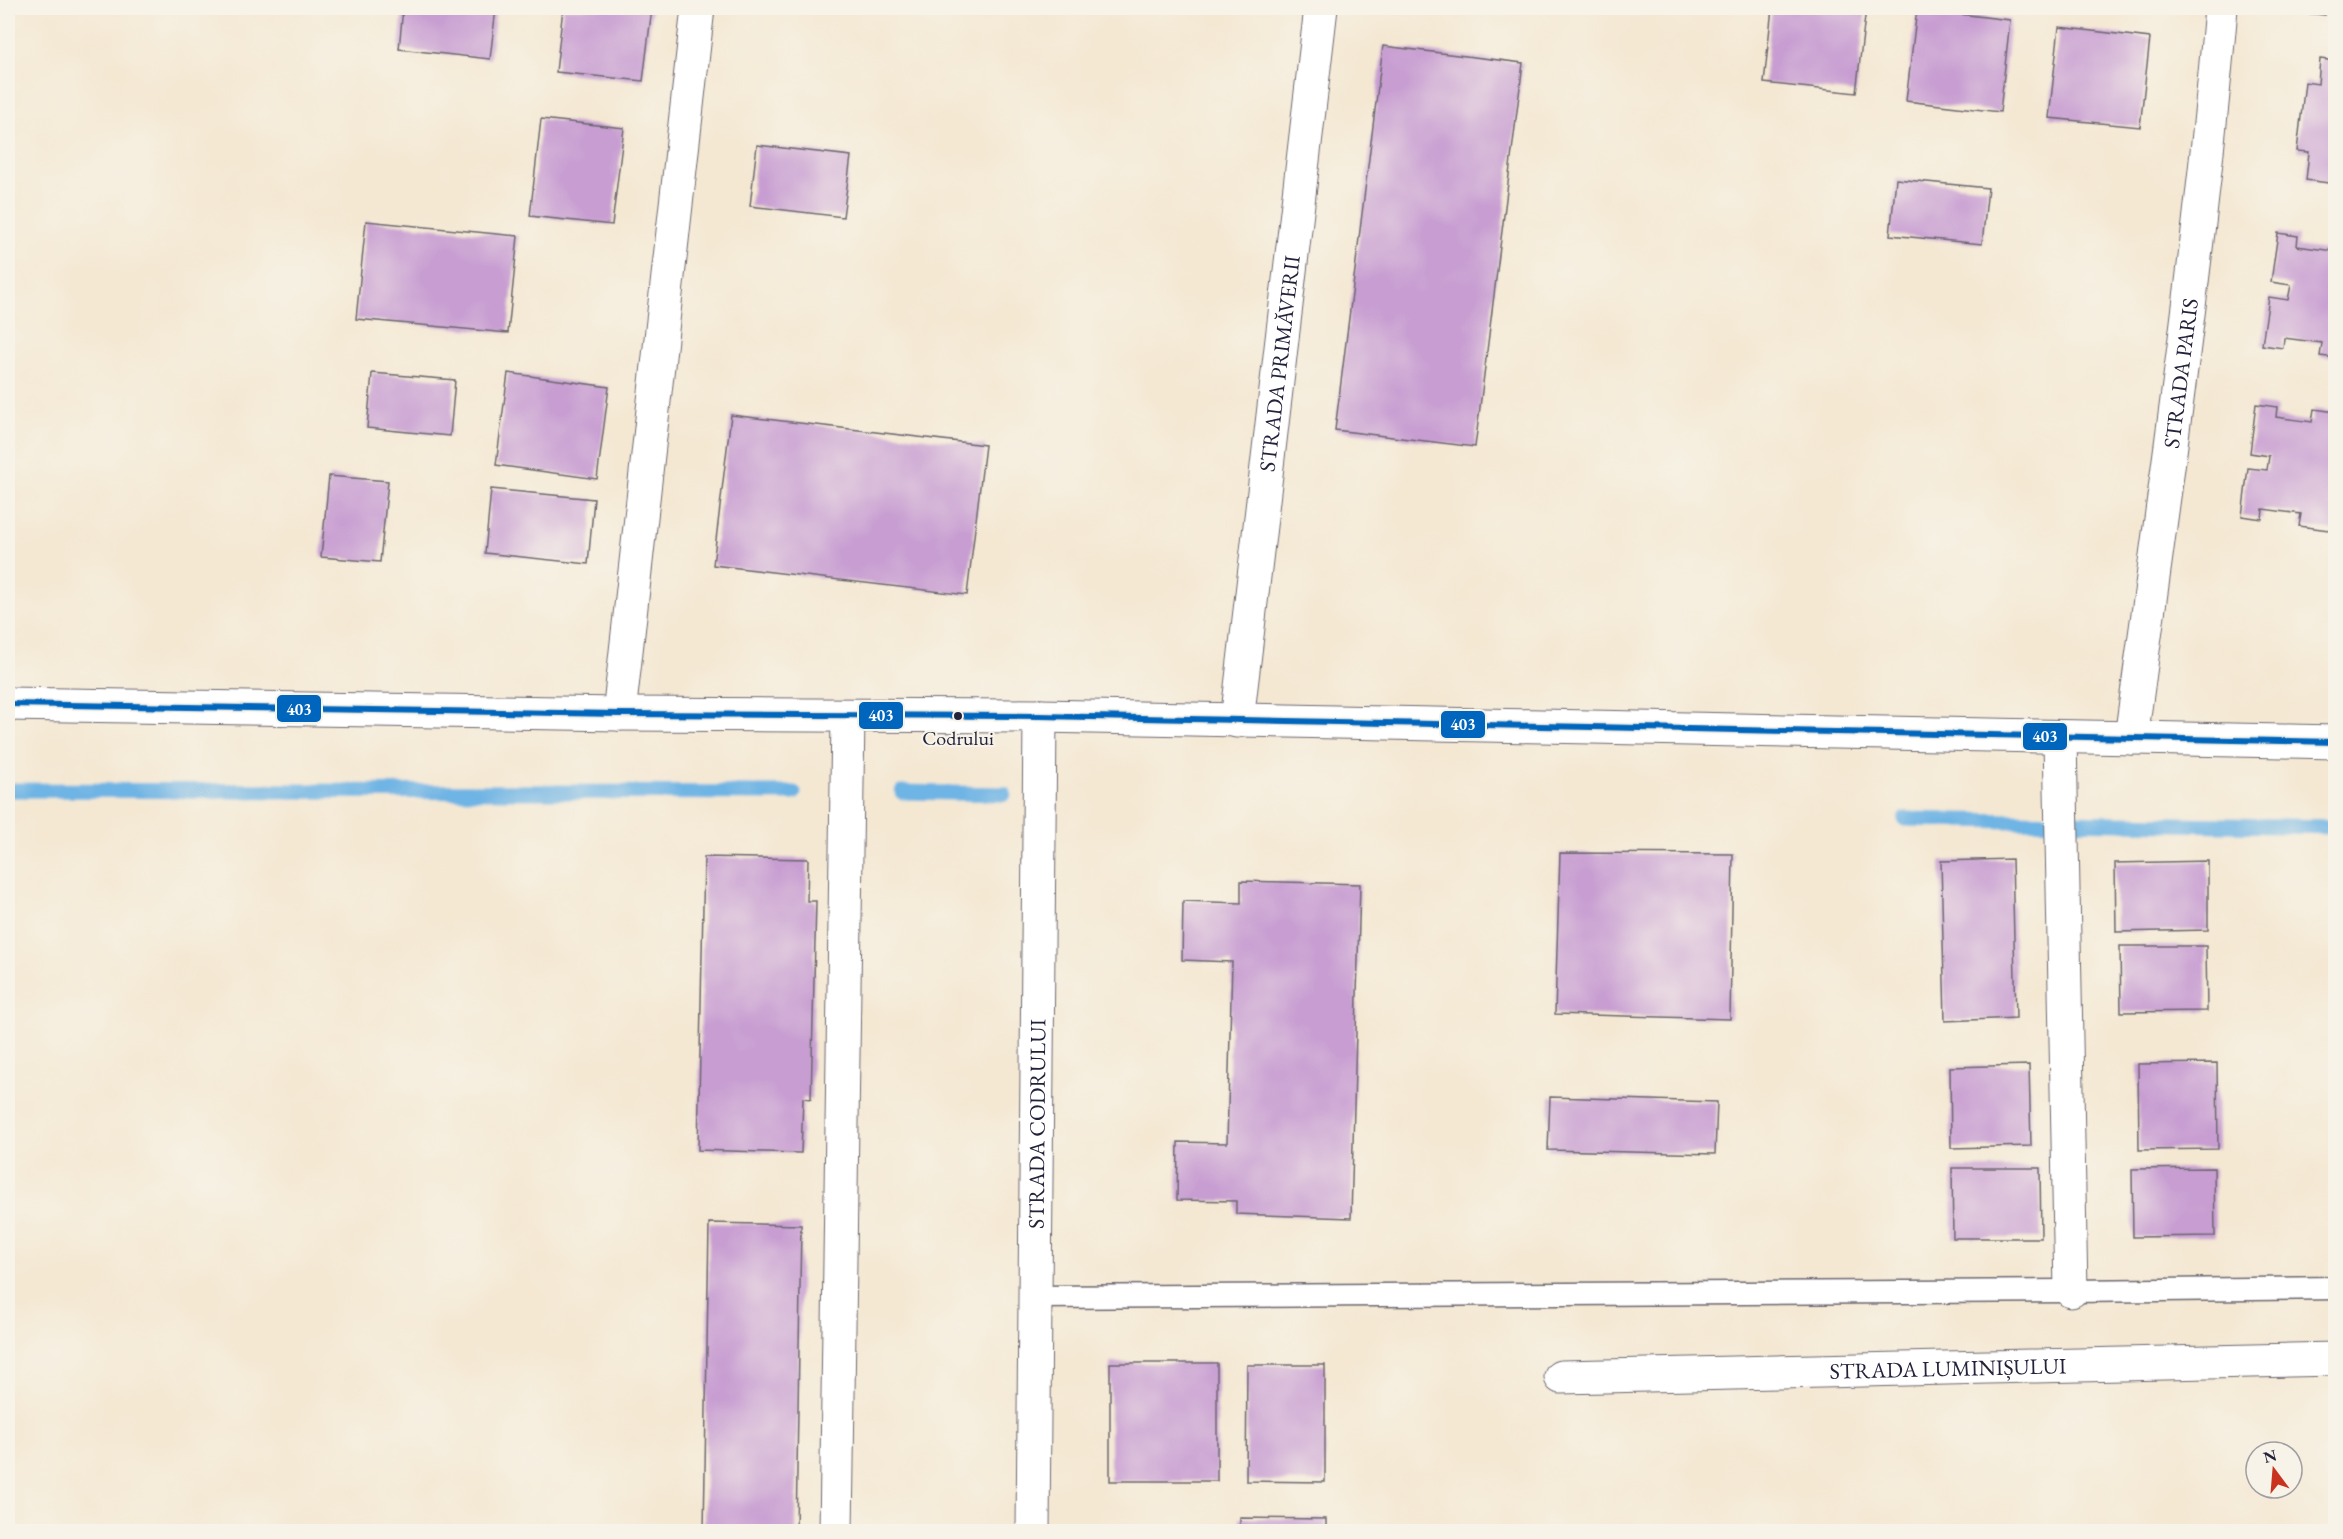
<svg xmlns="http://www.w3.org/2000/svg" width="2343" height="1539" viewBox="0 0 2343 1539" font-family="'EB Garamond',serif">
<style>
.lines{fill:none;stroke-linecap:round;stroke-linejoin:round}
.stream{stroke:#6eb4e4;stroke-width:15}
.building{fill:#c89ed2}
.lane-casing{stroke:#6c6770;stroke-width:25}
.street-casing{stroke:#6c6770;stroke-width:35}
.secondary-casing{stroke:#6c6770;stroke-width:35}
.lane{stroke:#fff;stroke-width:22}
.street{stroke:#fff;stroke-width:33}
.secondary{stroke:#fff;stroke-width:33}
.bus-1-casing{stroke:#f7f3e8;stroke-width:10}
.bus-1{stroke:#0065bd;stroke-width:6}
.bus-dot{fill:#22223b;stroke:#f7f3e8;stroke-width:2}
.labels{text-anchor:middle;stroke-width:4.5;stroke-linejoin:round;paint-order:stroke}
.bus-label{font-size:20px;fill:#22223b;stroke:#f7f3e8}
.street-label{font-size:22px;fill:#22223b;stroke:#f7f3e8}
.line-badge{stroke:#f7f3e8;stroke-width:2}
.badge-label{font-size:16px;text-anchor:middle;font-weight:bold;fill:#fff}
</style>
<rect width="100%" height="100%" fill="#f7f3e8"/>
<filter id="ink" filterUnits="userSpaceOnUse"><feTurbulence type="fractalNoise" baseFrequency=".0167" numOctaves="2"/><feDisplacementMap in="SourceGraphic" scale="12" xChannelSelector="R" yChannelSelector="G"/><feConvolveMatrix kernelMatrix="1 2 1 2 8 2 1 2 1" color-interpolation-filters="sRGB"/></filter>
<filter id="wash" filterUnits="userSpaceOnUse"><feTurbulence type="fractalNoise" baseFrequency=".008" numOctaves="4" result="noise"/><feDisplacementMap in="SourceGraphic" scale="24" xChannelSelector="R" yChannelSelector="G"/><feGaussianBlur stdDeviation="1.35" result="paint"/><feColorMatrix in="noise" values="0 0 0 0 0 0 0 0 0 0 0 0 0 0 0 0 0 1.4 0 .05"/><feComposite in="paint" operator="in"/></filter>
<g filter="url(#wash)">
<rect width="100%" height="100%" fill="#f4e8d3"/>
<g class="lines">
<path class="stream" d="M8 790 794 793
M902 792 1004 794
M1905 819 2336 827"/>
</g>
<g id="blocks">
<path class="building" d="M403 8H496L490 59 399 49Z
M563 8H652L643 81 556 72Z
M1772 8H1866L1856 93 1764 83Z
M2306 8H2325V15L2305 13Z
M1917 9 2010 20 2000 112 1906 101Z
M2059 27 2150 38 2140 127 2049 118Z
M1383 46 1523 63 1475 447 1335 430Z
M2320 59 2336 61V184L2306 180 2309 152 2297 151 2305 82 2318 84Z
M541 119 624 128 612 225 530 216Z
M757 145 851 156 843 217 750 206Z
M1896 179 1988 188 1982 244 1890 235Z
M366 221 518 236 508 333 356 319Z
M2278 233 2298 236 2297 246 2333 251 2336 243V358L2320 356 2322 343 2284 338 2283 348 2262 345 2269 297 2288 300 2291 285 2271 282Z
M372 373 455 380 450 436 367 428Z
M508 373 609 387 597 479 496 465Z
M2256 404 2277 407 2276 417 2312 422 2314 409 2336 412V531L2299 526 2301 514 2263 509 2262 519 2242 516 2248 468 2267 470 2269 456 2250 453Z
M731 415 985 445 967 595 713 565Z
M329 476 388 481 380 562 321 557Z
M491 489 594 499 588 564 485 553Z
M1560 853 1733 854 1730 1019 1555 1014Z
M704 857 808 859 807 901H816L811 1099 803 1098 801 1153 698 1150Z
M2012 859 2016 1018 1945 1021 1941 861Z
M2208 861V930L2116 932 2115 863Z
M1241 881 1360 884 1351 1218 1236 1214V1201L1177 1200 1178 1142 1227 1143 1232 962 1182 960 1183 901 1241 903Z
M2120 946H2206L2207 1011 2121 1012Z
M2217 1063 2218 1149 2139 1150 2138 1064Z
M2029 1065 2031 1146 1951 1148 1950 1067Z
M1550 1097 1717 1102 1715 1154 1548 1150Z
M1952 1168H2040L2041 1238H1953Z
M2214 1168 2215 1236 2133 1237 2132 1169Z
M709 1223 801 1225 796 1532H704Z
M1110 1363H1217V1481H1110Z
M1247 1365H1325V1482L1246 1481Z
M1240 1518 1326 1519V1532H1240Z"/>
</g>
</g>
<g filter="url(#ink)">
<use href="#blocks" fill-opacity="0" stroke="#6c6770" stroke-width="1.5"/>
<g class="lines">
<g class="lane-casing">
<path id="lane" d="M1034 1297 2071 1291 2336 1288"/>
</g>
<g class="street-casing">
<g id="street">
<path d="M619 714 698 8"/>
<path id="s1" d="M1237 721 1321 8"/>
<path d="M2060 738 2071 1291"/>
<path id="s2" d="M2131 738C2164 495 2200 252 2221 8"/>
<path id="s3" d="M1561 1377 2336 1359"/>
<path d="M836 1532 848 716"/>
<path id="s4" d="M1033 1532 1040 716"/>
</g>
</g>
<g class="secondary-casing">
<path id="secondary" d="M8 704 619 714 1040 716 2336 742"/>
</g>
<use href="#lane" class="lane"/>
<use href="#street" class="street"/>
<use href="#secondary" class="secondary"/>
<g class="bus-1-casing">
<path id="bus-1" d="M8 704 619 714 1040 716 2336 742"/>
</g>
<use href="#bus-1" class="bus-1"/>
</g>
</g>
<circle class="bus-dot" cx="958" cy="716" r="5"/>
<g class="labels">
<g class="bus-label">
<text x="958" y="745">Codrului</text>
</g>
<g class="street-label">
<text dy="8" stroke="none"><textPath href="#s1" startOffset="360">STRADA PRIMĂVERII</textPath></text>
<text dy="8" stroke="none"><textPath href="#s2" startOffset="368">STRADA PARIS</textPath></text>
<text dy="8" stroke="none"><textPath href="#s4" startOffset="408">STRADA CODRULUI</textPath></text>
<text dy="8" stroke="none"><textPath href="#s3" startOffset="387">STRADA LUMINIȘULUI</textPath></text>
</g>
</g>
<g class="line-badge">
<rect x="276" y="694" width="46" height="29" rx="6" fill="#0065bd"/>
<rect x="858" y="701" width="46" height="29" rx="6" fill="#0065bd"/>
<rect x="1440" y="710" width="46" height="29" rx="6" fill="#0065bd"/>
<rect x="2022" y="722" width="46" height="29" rx="6" fill="#0065bd"/>
</g>
<g class="badge-label">
<text x="299" y="715">403</text>
<text x="881" y="721">403</text>
<text x="1463" y="730">403</text>
<text x="2045" y="742">403</text>
</g>
<rect width="2343" height="1539" fill="none" stroke="#f7f3e8" stroke-width="30"/>
<g transform="translate(2274 1470) rotate(344)"><circle r="28" fill="#f7f3e8" stroke="#a29fa3" stroke-width="1.5"/>
<path d="M0-4.5L10 22L0 15L-10 22Z" fill="#c8321e"/>
<text y="-9" font-size="16" font-weight="bold" text-anchor="middle" fill="#22223b">N</text>
</g>
</svg>
